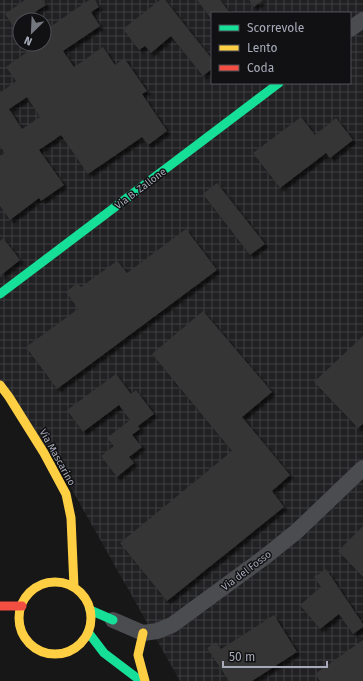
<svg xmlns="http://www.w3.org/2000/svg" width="363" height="681" viewBox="0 0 363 681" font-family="'Fira Sans',sans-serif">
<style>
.industrial{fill:url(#industrial-grid);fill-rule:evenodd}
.building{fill:#353536;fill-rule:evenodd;filter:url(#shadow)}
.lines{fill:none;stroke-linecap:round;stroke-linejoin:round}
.street{stroke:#4a4c50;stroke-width:16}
.fast{stroke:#16e098;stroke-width:9}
.slow{stroke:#ffcf43;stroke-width:9}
.jam{stroke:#f24e42;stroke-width:9}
.labels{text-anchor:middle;stroke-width:3;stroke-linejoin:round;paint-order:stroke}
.street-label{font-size:10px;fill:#a7abb9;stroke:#111113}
</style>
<defs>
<pattern id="industrial-grid" width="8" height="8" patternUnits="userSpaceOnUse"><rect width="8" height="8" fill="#212123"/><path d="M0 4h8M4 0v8" fill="none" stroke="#3e3f41"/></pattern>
<filter id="shadow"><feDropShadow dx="3.5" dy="3.5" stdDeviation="1" flood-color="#0009"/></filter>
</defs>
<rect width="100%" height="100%" fill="#171717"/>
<path class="industrial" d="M0 0H363V681H180L53 456 0 386ZM212 13H350V83H212ZM20 20H44V44H20Z"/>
<path class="building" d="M25 0H42L46 5 35 12 41 20H20V36L5 14Z
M89 0H95L99 7 91 12 100 26 63 51 74 67 103 47 115 65 124 58 147 91 142 94 167 131 148 145 142 137 88 174 61 135 39 150 64 185 41 201 39 198 10 220 0 206V156L5 153 0 146V93L16 81 6 67 30 50 25 44H44V25L47 29ZM27 97 40 117 22 129 9 109Z
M160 0H165L212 59V69L203 76 171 36 151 53 145 46 139 50 123 29Z
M197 0H220L230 13H212V20Z
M249 0H263L254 7Z
M301 117 315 135 336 118 353 140 330 158 326 153 280 188 253 153Z
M217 183 265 244 250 255 203 194Z
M186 229 217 270 57 389 26 347 78 309 66 292 77 283 81 287 117 261 127 273Z
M3 238 20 260 0 276V241Z
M203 311 272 392 242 417 290 475 272 491 284 507 167 601 120 543 232 451 152 354Z
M363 336V424L358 428 314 382Z
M116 374 131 394 136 390 154 414 138 426 140 429 132 435 142 447 129 457 134 463 117 477 101 456 114 446 107 438 130 420 119 405 83 432 67 410Z
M363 526V577L338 551Z
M326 569 363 624V627L353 634 339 614 320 629 300 605 321 587 314 577Z
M274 615 297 652 252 681H229L207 648 216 642 221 649Z
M363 640V681H320L315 674Z"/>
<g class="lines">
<path class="street" d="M350 29 363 20
M113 620 143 633 157 631 172 625 266 556 297 531 363 468"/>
<path class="fast" d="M0 294 279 83
M90 610 113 620
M88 632 104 653 141 681"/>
<path class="slow" d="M0 385 9 397 44 453 66 494 71 518 74 587
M19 618a36 36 0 1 1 72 0a36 36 0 1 1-72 0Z
M143 633 138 655 145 681"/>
<path class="jam" d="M0 606H22"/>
</g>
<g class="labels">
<g class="street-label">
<text transform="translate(140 188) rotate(-37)" y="4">Via B. Zallone</text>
<text transform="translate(58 457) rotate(61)" y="4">Via Mascarino</text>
<text transform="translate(246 570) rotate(-37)" y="4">Via del Fosso</text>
</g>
</g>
<rect x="211" y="12" width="140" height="72" fill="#111113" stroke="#4d4f55"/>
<rect x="219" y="25" width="20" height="6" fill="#16e098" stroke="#4d4f55"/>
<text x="247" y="32" font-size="12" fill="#a7abb9">Scorrevole</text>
<rect x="219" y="45" width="20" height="6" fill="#ffcf43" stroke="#4d4f55"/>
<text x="247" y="52" font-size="12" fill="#a7abb9">Lento</text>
<rect x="219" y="65" width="20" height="6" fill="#f24e42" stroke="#4d4f55"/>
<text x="247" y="72" font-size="12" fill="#a7abb9">Coda</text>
<g transform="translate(32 32) rotate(204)"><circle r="19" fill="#111113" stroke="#4d4f55"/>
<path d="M0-3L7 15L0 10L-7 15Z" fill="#757780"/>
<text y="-6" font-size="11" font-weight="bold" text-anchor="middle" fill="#a7abb9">N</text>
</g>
<path d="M223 661v6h104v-6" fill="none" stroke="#a7abb9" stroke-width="2"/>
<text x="229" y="661" font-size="12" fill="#a7abb9" stroke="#111113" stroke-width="3" paint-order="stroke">50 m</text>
</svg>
